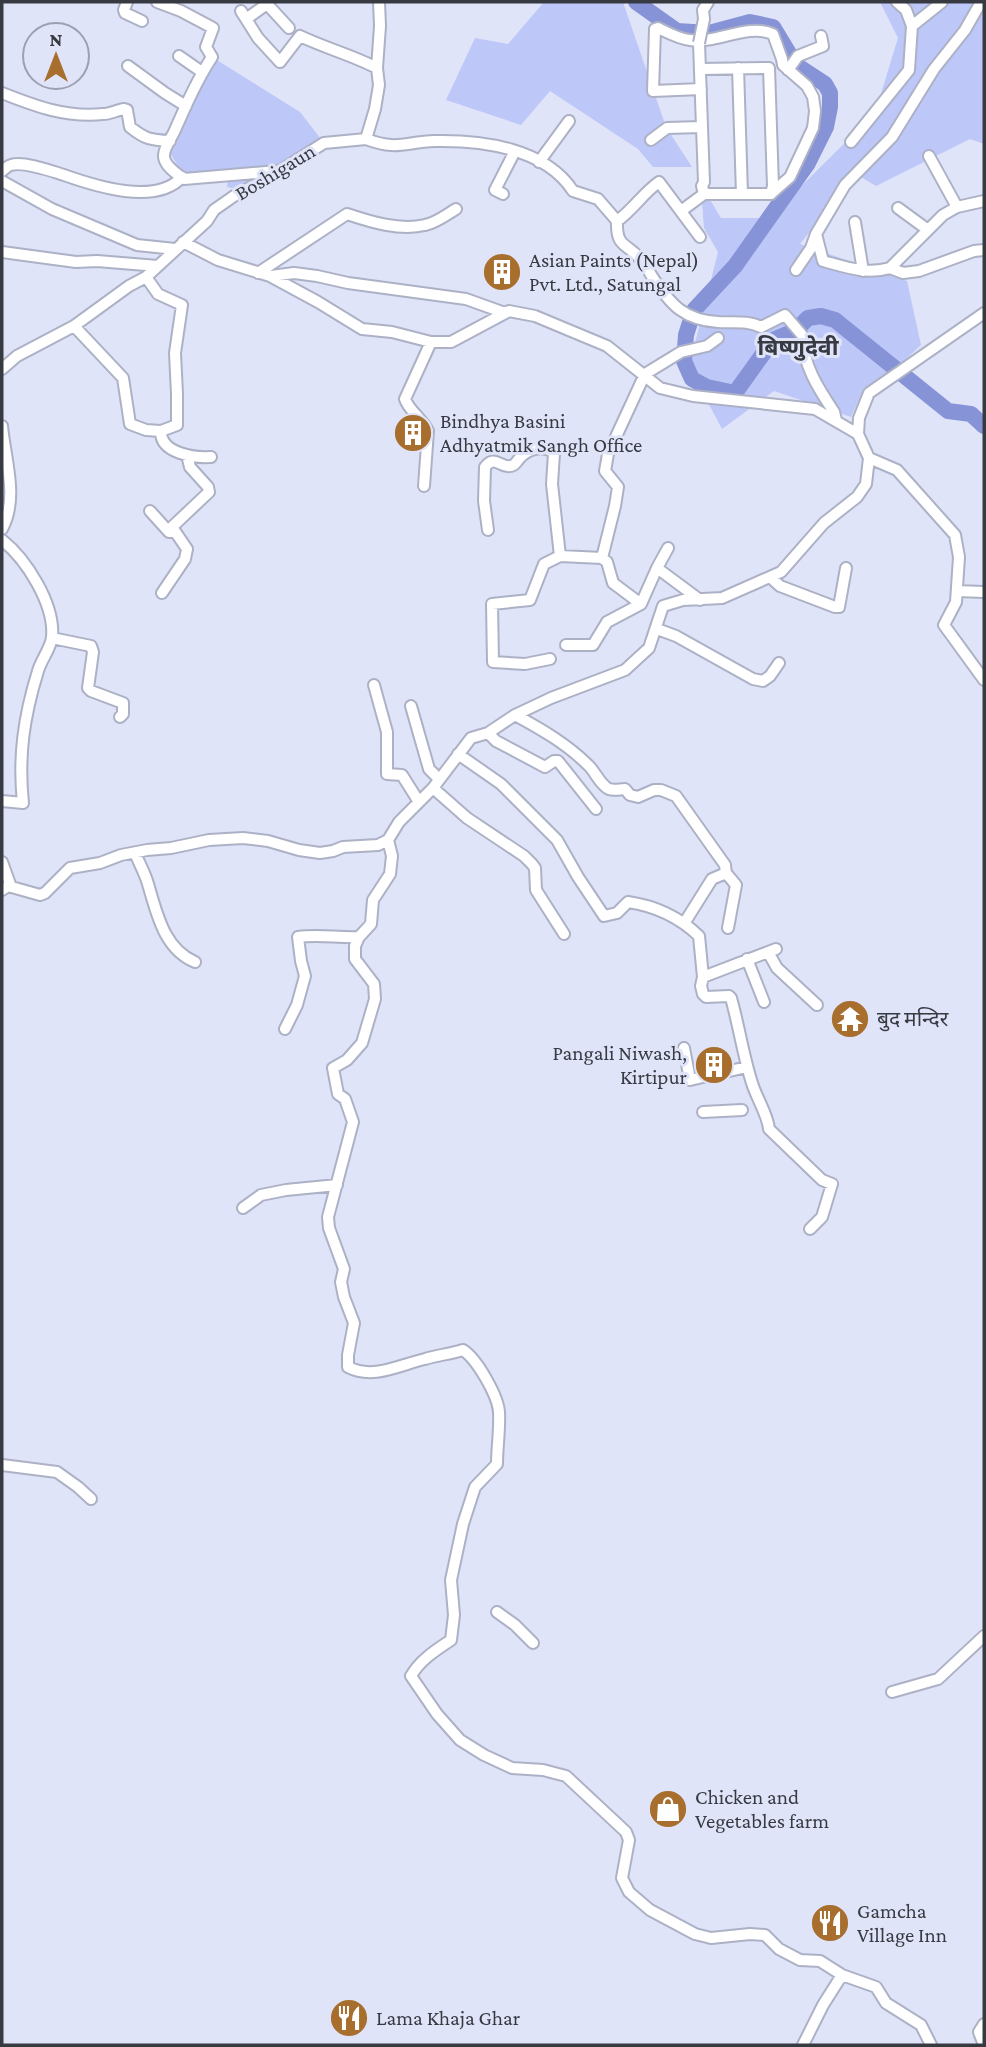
<svg xmlns="http://www.w3.org/2000/svg" width="986" height="2047" viewBox="0 0 986 2047" font-family="'Crimson Pro','Noto Sans Devanagari',serif">
<style>
.green{fill:#bdc7f8}
.lines{fill:none;stroke-linecap:round;stroke-linejoin:round}
.river{stroke:#8793d7;stroke-width:16}
.minor-casing{stroke:#adb1c5;stroke-width:14}
.minor{stroke:#fff;stroke-width:10}
.minor-bridge-casing{stroke:#adb1c5;stroke-width:14;stroke-linecap:butt}
.minor-bridge{stroke:#fff;stroke-width:10}
.labels{text-anchor:middle;stroke-width:6;stroke-linejoin:round;paint-order:stroke}
.street-label{font-size:21px;fill:#383a42;stroke:#e0e4f9}
.poi-label{font-size:21px;fill:#383a42;stroke:#e0e4f9;text-anchor:start}
.neighbourhood-label{font-size:23px;font-weight:bold;fill:#383a42;stroke:#e0e4f9}
</style>
<rect width="100%" height="100%" fill="#e0e4f9"/>
<path class="green" d="M544 2H623L666 127 692 167H653L638 149 550 91 521 125 446 100 475 38 508 44Z
M880 2H984V144L970 139 876 186 856 174 800 244 907 281 921 345 893 371 864 388 851 417 774 391 722 429 689 367 718 252 704 228 702 201 709 198 721 218H769L875 113 898 38Z
M212 57 300 112 324 143 246 191 227 187 228 178H185L167 148Z"/>
<g class="lines">
<path class="river" d="M636 2 677 31 709 33 750 22 773 27 796 65 825 84 830 93V107L826 127 808 163 735 266 694 310 686 335 684 361 692 379 707 387 735 393 773 340 795 331 808 318 821 316 835 320 948 411 971 414 984 426"/>
<g class="minor-casing">
<path id="minor" d="M127 2 124 10 125 13 142 21
M157 2 181 11 213 28 206 47 212 57C197 80 186 105 175 130 172 137 164 148 164 155 163 165 177 174 184 179L278 171
M241 11 258 38 280 62 300 36C325 48 352 55 377 68
M246 19 267 4 289 28
M704 19 703 10 708 2
M912 26 942 2
M179 56 202 72
M128 66 165 93 186 106
M738 68 742 194
M700 69 769 68 773 186 771 194H704L702 186 704 182 702 127
M788 70 798 56 823 46 821 36
M701 89 653 91 655 29 658 28C668 33 679 39 690 40 717 44 747 23 773 34L782 59 783 65 807 86 813 97 815 111 813 128 790 177 773 192
M2 93C35 106 66 118 103 114 110 114 117 110 124 109L127 110 130 127C145 139 150 140 170 141
M366 139C398 151 404 142 435 141 482 140 545 148 573 191L598 199 617 221C633 210 643 193 659 182L700 237
M651 140 667 128 702 127 699 43
M851 142 909 70 912 26 906 10 897 2
M929 156 957 207
M539 162 569 121
M2 171C5 169 7 166 11 165 24 161 51 171 64 175 95 186 156 206 182 177
M2 181 52 209 137 245 175 249
M503 194 495 190 515 151
M898 208 928 230
M681 211 704 194
M617 221C616 249 627 242 641 260 646 265 649 272 653 278 671 305 684 320 718 322 732 323 748 320 761 327L785 315 802 335C803 365 818 388 834 412L836 420
M855 222 863 271
M816 234 823 261C845 267 867 275 890 268L943 215 957 207 984 201
M2 252 76 262 97 261 158 266
M890 268 903 273 919 271 974 251 984 250
M796 270 811 248 816 234 845 185 892 137 934 69 965 30 981 2
M258 273 347 214C371 222 400 231 425 225 436 223 446 215 456 209
M271 276 294 273 317 276 348 283 466 299 505 313
M146 277 158 294 182 305 175 353 177 394V425L161 431
M74 326 123 378 130 424 146 430 161 431C160 453 193 458 211 457
M2 369 17 356 74 326 129 286 146 277 207 221 214 210 234 196 267 179 324 143 366 139 375 109 379 85 377 68 380 26 379 2
M2 426C5 459 19 498 2 529
M858 434 859 418 869 393 984 313
M869 458 897 470 955 535 959 557 956 602 944 625 984 680
M424 486 428 431C422 418 409 411 405 399L431 342
M150 511 169 532H171L172 527 187 549 185 559 162 593
M172 527 209 492 208 487 190 467 187 455
M488 530 484 501 485 467C495 454 500 468 510 466 515 466 516 462 519 459 527 449 543 444 554 453L552 484 560 556
M2 540C26 559 55 604 52 637 51 648 41 660 38 671 24 716 18 756 23 803L2 801
M668 548 657 568 700 600
M602 558 615 506 618 487 605 471 608 454 645 374 681 352 707 346 718 338
M770 577 780 586 835 607H839L846 568
M957 591 984 592
M657 629 676 636 753 679 763 681 770 676 779 663
M52 638 91 646 93 652 88 688 91 691 123 703V714L120 717
M566 645H593L607 622 641 604 657 568
M550 659 525 664 493 662 492 604 530 600 544 564 560 556 602 558 607 562 613 583 641 604
M374 685 387 732V774L402 775 419 802
M411 706 429 769 439 779
M515 715C541 729 567 744 588 765 595 771 600 785 609 789 614 791 620 789 625 789L630 795 638 797 654 790H661L676 796 725 865 726 873 736 885 728 928
M488 733 496 741 545 767 554 761H558L596 809
M458 754 501 784 557 840 578 877 604 916 617 913 628 902C656 906 679 917 699 936L703 977 701 986 703 994 706 997 729 996 731 998C739 1026 743 1055 752 1083 756 1097 768 1115 769 1129L822 1180 832 1184 822 1217 810 1229
M433 788 467 818 524 856 532 864 535 868 536 890 564 934
M388 840 392 856 390 874 373 900 371 924 359 937 355 946V959L374 984 375 999 362 1043 347 1060 333 1068 338 1094 345 1099 353 1122 328 1217 329 1228 344 1269 341 1282 344 1297 354 1323 348 1355V1367C373 1380 399 1365 425 1359 438 1355 450 1354 463 1350 477 1359 498 1396 499 1412 500 1429 497 1447 497 1464L475 1487 463 1524 451 1580 454 1615 451 1640C436 1650 420 1660 411 1676L437 1714 460 1740 484 1755 512 1768 543 1770 566 1776 626 1832 629 1840 622 1878 629 1892 650 1910 695 1934 711 1938 750 1934 765 1935 779 1949 800 1960 820 1961 842 1975 876 1987 886 2003 921 2025 931 2045
M135 853C139 863 145 873 148 884 157 914 164 949 195 962
M2 862 11 887 8 886
M2 890 8 886 40 895 45 893 70 868 100 863 121 855 147 850 171 848 209 840 243 838 268 841 299 850 320 853 333 851 343 847 378 845 388 840 399 822 433 788 471 738 488 733 515 715 551 698 625 670 649 648 663 606 683 600 722 598 781 572 824 523 857 497 866 484 869 458 858 434 815 409 693 396 660 388 607 346 535 316 509 311 451 342H431L392 332 362 329 318 302 270 276 218 260 183 242
M685 922 712 879 726 873
M768 952 777 968 817 1005
M747 959 764 1002
M703 977 776 949
M285 1029 297 1005 305 976 301 961 298 937C319 934 338 938 359 937
M684 1048 690 1080 747 1067
M703 1112 742 1110
M243 1208 261 1195 286 1190 337 1185
M2 1465 57 1472 78 1487 91 1499
M497 1612 515 1625 533 1643
M892 1692 938 1679 984 1636
M803 2045 823 2005 842 1975
M984 2045 979 2032 984 2024"/>
</g>
<use href="#minor" class="minor"/>
<g class="minor-bridge-casing">
<path id="minor-bridge" d="M699 43 704 19"/>
</g>
<use href="#minor-bridge" class="minor-bridge"/>
</g>
<defs>
<g id="building-disc" transform="scale(2.0125)"><circle r="9.5" fill="#a86e2d" stroke="#e0e4f9"/><path d="M-4-6H4V6H1V3H-1V6H-4ZM-2.5-4.3h1.7v1.8h-1.7ZM.8-4.3h1.7v1.8H.8ZM-2.5-1h1.7V.8h-1.7ZM.8-1h1.7V.8H.8Z" fill="#fff"/></g>
<g id="temple-disc" transform="scale(2.0125)"><circle r="9.5" fill="#a86e2d" stroke="#e0e4f9"/><path d="M0-6L5-2H3V0L6.5 2.5H4V6H1.5V3h-3V6H-4V2.5H-6.5L-3 0V-2H-5Z" fill="#fff"/></g>
<g id="shop-disc" transform="scale(2.0125)"><circle r="9.5" fill="#a86e2d" stroke="#e0e4f9"/><path d="M-5-2.5h2.3a2.7 3.5 0 0 1 5.4 0H5L5.5 6h-11ZM-1.5-2.5h3a1.5 2.3 0 0 0-3 0Z" fill="#fff"/></g>
<g id="restaurant-disc" transform="scale(2.0125)"><circle r="9.5" fill="#a86e2d" stroke="#e0e4f9"/><path d="M-5-6h1v4h1v-4h1v4h1v-4h1v5L-1.5 .5V6h-2V.5L-5-1ZM5-6V6H3V1.5H1.5Q1.5-4 5-6Z" fill="#fff"/></g>
</defs>
<g fill-rule="evenodd">
<use href="#building-disc" x="502" y="272"/>
<use href="#building-disc" x="413" y="433"/>
<use href="#temple-disc" x="850" y="1019"/>
<use href="#building-disc" x="714" y="1065"/>
<use href="#shop-disc" x="668" y="1809"/>
<use href="#restaurant-disc" x="830" y="1923"/>
<use href="#restaurant-disc" x="349" y="2018"/>
</g>
<g class="labels">
<g class="street-label">
<text transform="translate(275 172) rotate(-31)" y="7">Boshigaun</text>
</g>
<g class="poi-label">
<text x="529" y="267">Asian Paints (Nepal)<tspan x="529" dy="24">Pvt. Ltd., Satungal</tspan></text>
<text x="440" y="428">Bindhya Basini<tspan x="440" dy="24">Adhyatmik Sangh Office</tspan></text>
<text x="877" y="1026">बुद मन्दिर</text>
<text x="687" y="1060" text-anchor="end">Pangali Niwash,<tspan x="687" dy="24">Kirtipur</tspan></text>
<text x="695" y="1804">Chicken and<tspan x="695" dy="24">Vegetables farm</tspan></text>
<text x="857" y="1918">Gamcha<tspan x="857" dy="24">Village Inn</tspan></text>
<text x="376" y="2025">Lama Khaja Ghar</text>
</g>
<g class="neighbourhood-label">
<text x="798" y="355">बिष्णुदेवी</text>
</g>
</g>
<rect width="986" height="2047" fill="none" stroke="#383a42" stroke-width="7"/>
<g transform="translate(56 56)"><circle r="33" fill="#e0e4f9" stroke="#9da0b0" stroke-width="2"/>
<path d="M0-5L12 26L0 18L-12 26Z" fill="#a86e2d"/>
<text y="-10" font-size="19" font-weight="bold" text-anchor="middle" fill="#383a42">N</text>
</g>
</svg>
